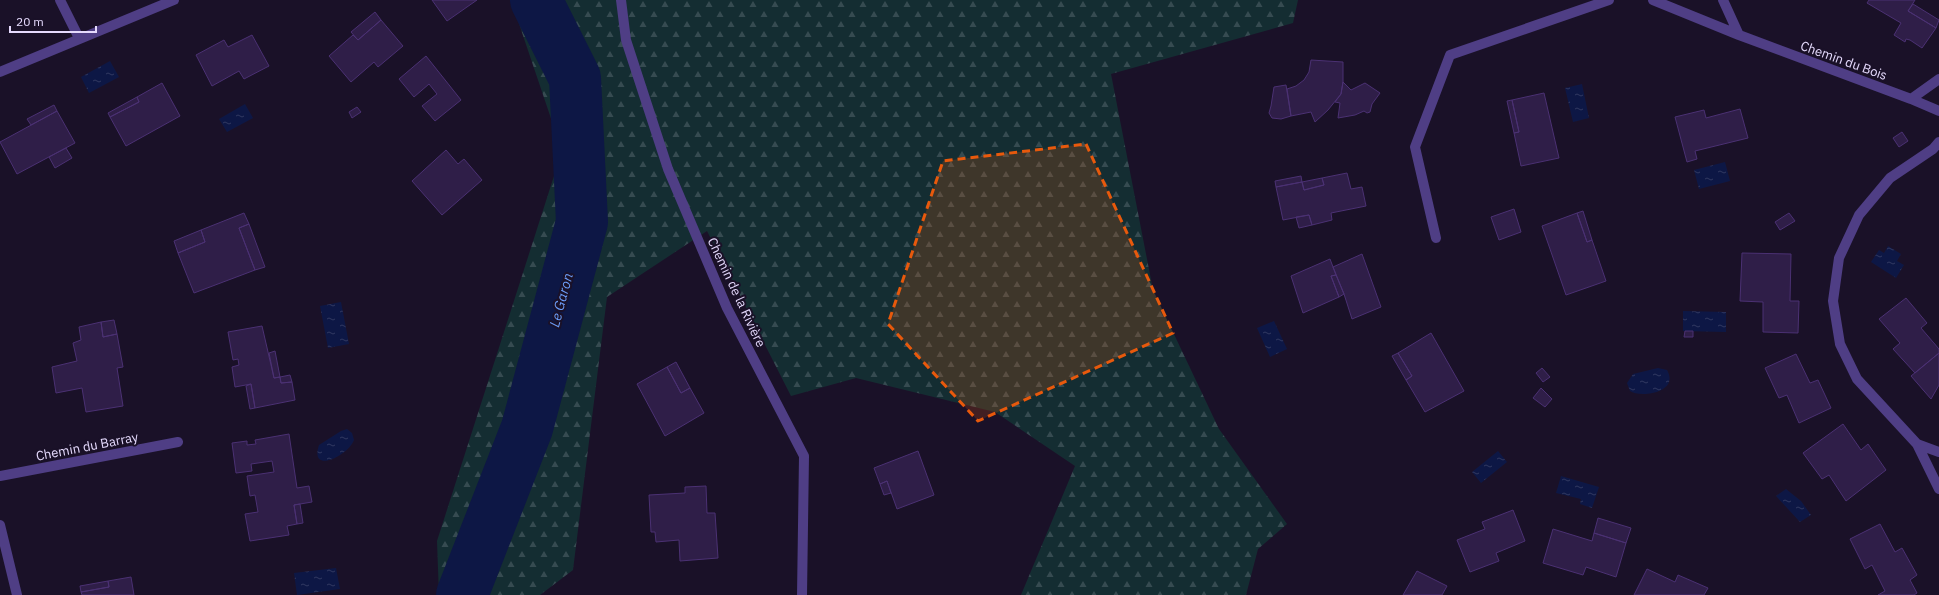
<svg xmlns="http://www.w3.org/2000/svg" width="1939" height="595" viewBox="0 0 1939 595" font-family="'IBM Plex Sans',sans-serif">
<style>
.forest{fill:url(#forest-firs)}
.water{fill:url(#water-ripples)}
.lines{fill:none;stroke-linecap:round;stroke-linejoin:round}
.river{stroke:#0d1745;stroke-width:52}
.building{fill:#2f1e48;stroke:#4b3173}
.minor{stroke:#4f3e85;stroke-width:10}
.marked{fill:#e8590c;fill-opacity:0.2;stroke:#e8590c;stroke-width:3;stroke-dasharray:8 5;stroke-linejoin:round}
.labels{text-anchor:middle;stroke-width:4;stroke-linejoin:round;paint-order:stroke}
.street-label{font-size:13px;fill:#e5dafd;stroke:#1a1128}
.water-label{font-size:14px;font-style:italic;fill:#6c9df9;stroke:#1a1128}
</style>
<defs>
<pattern id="forest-firs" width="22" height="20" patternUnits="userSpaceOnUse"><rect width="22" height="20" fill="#142d32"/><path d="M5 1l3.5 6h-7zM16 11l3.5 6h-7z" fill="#364b51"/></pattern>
<pattern id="water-ripples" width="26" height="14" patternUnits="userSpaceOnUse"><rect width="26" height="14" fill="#0d1745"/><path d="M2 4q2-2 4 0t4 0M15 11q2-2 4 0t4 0" fill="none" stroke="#303861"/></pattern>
</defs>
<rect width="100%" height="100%" fill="#1a1128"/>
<path class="forest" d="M511 0H1298L1293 23 1111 74 1153 290 1219 429 1287 524 1258 549 1246 595H1021L1075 466 995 412 856 378 791 396 707 231 607 297 573 570 540 595H439L437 541 562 151Z"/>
<path class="water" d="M110 61 119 77 89 93 81 77Z
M1582 84 1589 118 1573 122 1565 88Z
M245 104 253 118 227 132 219 119Z
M1725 162 1730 181 1699 189 1694 170Z
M1888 246 1901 254 1897 261 1904 265 1896 278 1871 262 1879 250 1884 253Z
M341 302 349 344 328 348 320 306Z
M1683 311 1726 312V332L1683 331Z
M1274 321 1287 349 1270 357 1257 328Z
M1658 368 1667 370C1680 393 1640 398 1630 391L1627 383 1633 374Z
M347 429 352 433 354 440C348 456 309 475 319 445L341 431Z
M1498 451 1507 462 1481 483 1472 472Z
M1561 476 1599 487 1592 508 1580 504 1581 499 1556 493Z
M1786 489 1801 501 1811 515 1800 522 1776 496Z
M336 568 340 589 297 595 294 573Z"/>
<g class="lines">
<path class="river" d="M462 595 527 428 582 222 575 78 536 0"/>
</g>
<path class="building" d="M432 0H477L447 21Z
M1869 0H1915L1908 11 1936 28 1922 48 1910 40 1906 39 1905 42 1894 35 1901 23 1867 3Z
M1913 4 1939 20 1936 28 1908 11Z
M375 12 381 20 358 40 351 32Z
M381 20 403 46 378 67 374 62 351 82 329 56 353 35 358 40Z
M252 35 269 66 244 79 239 71 212 86 196 55 224 40 228 47Z
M426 56 461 100 435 121 422 106 437 94 429 84 414 97 399 79Z
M1311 60 1343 62V82L1341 94 1328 110 1315 122 1311 112 1291 116 1287 89 1296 86 1304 80 1309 72Z
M1343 82 1351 90 1365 83 1380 93 1372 104 1370 112 1367 113 1364 111 1355 115 1338 118 1340 103 1335 102 1341 94Z
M162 83 180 116 126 146 110 117 139 102 137 97Z
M1286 85 1291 116 1281 119 1272 118 1269 113 1271 106 1274 87Z
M1544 93 1559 158 1521 166 1514 133 1519 132 1512 100Z
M137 97 139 102 110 117 108 113Z
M1512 100 1519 132 1514 133 1507 101Z
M54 105 57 111 31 125 27 119Z
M357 107 361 112 352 118 349 112Z
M1740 109 1748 138 1695 151 1697 159 1687 162 1675 117 1704 110 1706 118Z
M57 111 75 143 17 174 0 142Z
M1902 132 1908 141 1899 147 1893 138Z
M66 148 72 158 55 168 49 157Z
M446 150 458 164 464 159 482 180 442 215 412 181Z
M1347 173 1351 189 1362 187 1366 206 1331 213 1332 220 1312 225 1309 215 1283 220 1276 187 1302 182 1304 190 1324 185 1322 178Z
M1301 176 1302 182 1276 187 1275 181Z
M1322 178 1324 185 1304 190 1302 182Z
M1514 209 1521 232 1499 240 1491 217Z
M1583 211 1592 240 1587 242 1577 213Z
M244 213 249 224 239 228 255 270 194 293 178 253 205 242 201 230Z
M1577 213 1587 242 1592 240 1606 281 1566 295 1542 226Z
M1789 213 1795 221 1780 230 1775 222Z
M1309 215 1312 225 1299 228 1296 217Z
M249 224 265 267 255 270 239 228Z
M201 230 205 242 178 253 174 241Z
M1742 253 1791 254 1790 301H1799L1798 333 1763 332V302L1740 301Z
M1362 254 1381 307 1352 319 1344 294 1333 267Z
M1330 259 1336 275 1331 276 1339 297 1303 313 1291 276Z
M1336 275 1344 294 1339 297 1331 276Z
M1906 298 1927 323 1921 328 1939 349V353L1915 373 1893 349 1900 343 1879 319Z
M114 320 117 334 103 337 101 322Z
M101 322 103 337 117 334 123 367 117 368 123 406 86 412 82 388 56 393 52 367 77 361 73 343 81 340 79 327Z
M262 326 274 378 280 377 281 383 292 382 295 400 255 408 251 384 235 387 232 367 239 365 238 359 233 360 228 332Z
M1685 331H1693V337H1684Z
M1431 333 1464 391 1425 412 1406 380 1412 376 1398 353Z
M275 351 280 377 274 378 269 353Z
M1398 353 1412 376 1406 380 1392 356Z
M1939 353V385L1931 399 1911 376Z
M1796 354 1810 383 1818 380 1831 408 1799 423 1787 395 1779 398 1765 368Z
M676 362 690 388 681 393 667 367Z
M667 367 681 393 690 388 704 413 665 436 637 384Z
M1542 368 1550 377 1543 382 1536 373Z
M290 375 292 382 281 383 280 377Z
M251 384 255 408 250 409 246 386Z
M1541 388 1552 399 1545 407 1533 398Z
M1843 424 1861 450 1868 444 1886 470 1846 501 1829 475 1822 479 1803 453Z
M289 434 297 488 309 486 312 502 294 505 297 524 287 526 289 535 250 541 245 514 258 512 255 495 250 496 247 476 274 472 272 461 251 464 252 471 236 473 232 443 247 441V445L256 444 255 440Z
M918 451 934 495 897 509 887 481 880 484 874 468Z
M887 481 891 493 884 495 880 484Z
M706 486 707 513H715L718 558 680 561 679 540 656 542 655 532H651L649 495 685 493V487Z
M300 504 303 523 297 524 294 505Z
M1513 510 1525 541 1496 553 1499 561 1470 572 1457 540 1485 529 1482 522Z
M1598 518 1631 528 1626 543 1594 533Z
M1880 524 1895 552 1902 548 1917 575 1910 580 1917 593 1914 595H1878L1885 591 1872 565 1865 569 1850 539Z
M1553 529 1592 541 1594 533 1626 543 1616 577 1586 567 1583 575 1543 563Z
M1647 569 1675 582 1678 575 1708 588 1704 595H1634Z
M1417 571 1447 586 1442 595H1403Z
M131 577 134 595H82L81 592 109 587 108 581Z
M108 581 109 587 81 592 80 586Z"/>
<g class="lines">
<path class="minor" d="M60 0 79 38
M621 0 626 40 668 169 727 308 804 456 802 595
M1653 0 1739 35 1911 99 1939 111
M1723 0 1739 35
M0 72 174 0
M1911 99 1939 79
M1939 142 1933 149 1890 178 1859 215 1839 258 1833 301 1840 344 1857 379 1917 444 1939 489
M1436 238 1415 147 1450 55 1609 0
M1917 444 1939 452
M0 476 178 442
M0 525 17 595"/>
</g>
<path class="marked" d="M1086 144 1173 333 978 421 888 324 943 161Z"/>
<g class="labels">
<g class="street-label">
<text transform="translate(1844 60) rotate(20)" y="5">Chemin du Bois</text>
<text transform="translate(737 292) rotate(65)" y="5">Chemin de la Rivière</text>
<text transform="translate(87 446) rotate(-11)" y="5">Chemin du Barray</text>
</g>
<g class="water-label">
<text transform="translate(561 300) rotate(-75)" y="5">Le Garon</text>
</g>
</g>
<path d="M10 26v6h86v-6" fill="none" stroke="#e5dafd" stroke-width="2"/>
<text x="16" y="26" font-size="12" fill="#e5dafd" stroke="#1a1128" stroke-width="3" paint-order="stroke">20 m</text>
</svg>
